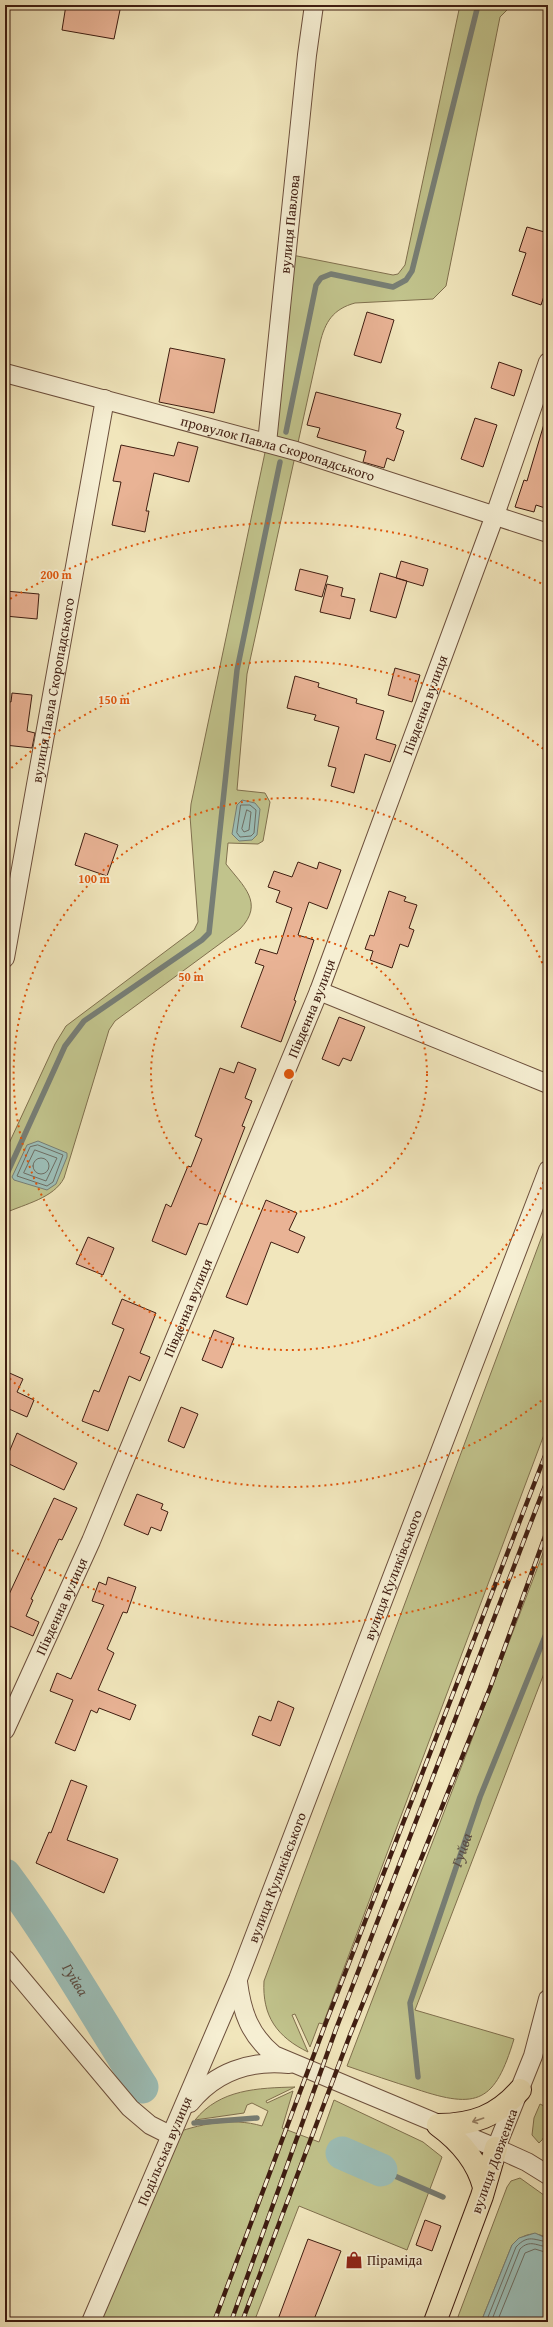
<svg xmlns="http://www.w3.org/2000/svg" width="553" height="2327" viewBox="0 0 553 2327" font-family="'Gentium Book Plus',serif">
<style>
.green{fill:#c1c38c;stroke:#80704e}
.water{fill:#9cbeb7;stroke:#777e75}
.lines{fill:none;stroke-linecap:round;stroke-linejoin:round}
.shore{stroke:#6e6e64;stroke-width:1}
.stream{stroke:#777e75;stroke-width:5.5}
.river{stroke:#9cbeb7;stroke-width:33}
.building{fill:#e9b395;stroke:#3f1d11}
.minor-casing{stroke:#6c4f3c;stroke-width:20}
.major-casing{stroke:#3f1d11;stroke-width:24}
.minor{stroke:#f6efd3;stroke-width:18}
.major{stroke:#f1e6bc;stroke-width:22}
.rail-casing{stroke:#3f1d11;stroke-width:4.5}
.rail{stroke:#f6efd3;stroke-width:3;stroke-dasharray:9;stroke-linecap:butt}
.oneway{stroke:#988266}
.ring{fill:none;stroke:#e0560c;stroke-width:2;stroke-dasharray:2 4}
.labels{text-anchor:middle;stroke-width:3.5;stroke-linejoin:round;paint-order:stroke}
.street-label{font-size:14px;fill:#3f1d11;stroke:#f6efd3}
.poi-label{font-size:14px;fill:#3f1d11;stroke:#f6efd3;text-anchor:start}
.water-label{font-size:15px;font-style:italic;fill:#5b4d43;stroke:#f6efd3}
.centre{fill:#e0560c;stroke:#f6efd3;stroke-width:2}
.ring-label{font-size:12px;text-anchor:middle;font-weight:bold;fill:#e0560c;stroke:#f6efd3;stroke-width:3.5;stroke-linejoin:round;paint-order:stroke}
</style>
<rect width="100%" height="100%" fill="#f1e6bc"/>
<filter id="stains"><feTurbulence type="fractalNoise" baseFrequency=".005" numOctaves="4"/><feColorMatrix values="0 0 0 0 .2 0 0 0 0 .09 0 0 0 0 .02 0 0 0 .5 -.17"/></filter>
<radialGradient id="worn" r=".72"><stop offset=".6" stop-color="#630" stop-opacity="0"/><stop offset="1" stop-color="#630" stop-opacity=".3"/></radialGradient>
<path class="green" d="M460 5H512L500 17 446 286 433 299 355 303C333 309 325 322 320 343L247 674 237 790 265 793 270 802 263 841 258 844 228 843 226 864C243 886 265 903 240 929L115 1021 109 1030 64 1178C54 1198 25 1204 5 1213V1152L55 1044 66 1026 194 930 198 922 190 816 191 804 267 443 287 254 393 275 398 274 405 265Z
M548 1220V1424L323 2024 319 2023 310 2047 295 2014 292 2015 308 2052C277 2037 262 2016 264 1981Z
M548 1540V1663L415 2010 514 2039C495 2102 478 2110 416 2089 393 2082 370 2074 347 2066Z
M295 2087 266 2101 267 2103 293 2091 282 2128 319 2142 334 2100 423 2142 442 2157 407 2250 299 2206 254 2322H92L170 2135C198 2124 232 2117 262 2126L268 2111 252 2103 247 2105 244 2113 195 2120C220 2089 258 2088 295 2087Z
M540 2104 548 2108C548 2120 549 2135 539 2143L532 2135 534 2118Z
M520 2178 548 2198V2239C536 2230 522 2234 512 2245L481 2322H456L507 2187 511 2181Z"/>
<path class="water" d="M242 800 255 803 260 809 257 835 252 840 239 841 232 834 237 805Z
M38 1141 67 1153V1157L56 1184 47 1190 14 1180 12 1177 27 1145Z
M535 2233 548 2239V2322H481L512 2245 519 2238Z"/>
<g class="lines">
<path class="shore" d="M241 805H250L256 810 254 833 251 836 240 837 237 833Z
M247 810 251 812 249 830 244 832 242 829Z
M38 1145 63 1155 53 1182 47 1186 17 1176 30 1147Z
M35 1150 57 1158 46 1181 24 1173Z
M33 1166a8 8 0 1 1 16 0a8 8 0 1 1-16 0Z
M486 2322 516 2247C528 2234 534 2240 548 2242
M491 2322 520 2249C530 2239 537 2246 548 2247
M497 2322 525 2253 535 2249 548 2253"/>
<g class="stream">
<path d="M286 432 316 285 321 278 331 274 393 287 406 280 412 271 478 5"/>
<path d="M5 1178 65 1046 84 1021 202 940 209 933 237 670 280 462"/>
<path id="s1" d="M418 2077 410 2003 480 1797 548 1629"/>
<path d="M194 2123 257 2118"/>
<path d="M381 2170 443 2197"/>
</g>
<g class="river">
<path id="s2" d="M5 1875C55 1942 97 2017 142 2087"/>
<path d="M342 2153 381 2170"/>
</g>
</g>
<path class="building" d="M66 5H121L114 39 62 30Z
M527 227 548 233V284L541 305 512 295 526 253 519 251Z
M367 312 394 320 381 363 354 355Z
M170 348 225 359 214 413 159 402Z
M499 362 522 370 514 396 491 388Z
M316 392 401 414 396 428 404 431 394 461 387 458 384 468 363 462 366 451 317 437 320 428 307 425Z
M475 418 497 425 483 467 461 459Z
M544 424 548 425V509L536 505 534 512 515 507 524 480 527 481Z
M178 442 198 447 189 482 154 473 146 511H149L145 532 112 525 121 482 113 481 121 445 174 456Z
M401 561 428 569 423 586 396 578Z
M300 569 328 576 322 597 295 590Z
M380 573 407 581 396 618 370 611Z
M327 584 343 588 341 596 355 599 350 619 320 612Z
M5 591 39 594 37 619 5 616Z
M395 668 420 675 412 702 388 695Z
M295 676 319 683 318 687 357 699 356 703 384 711 376 739 396 745 390 762 365 754 354 793 331 786 336 768 328 766 339 727 314 720 316 715 287 708Z
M12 693 32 695 27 731 35 733 32 748 5 745V701L11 702Z
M85 833 118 845 107 876 75 865Z
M298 862 317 869 319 862 341 870 327 909 309 902 298 935 314 940 294 1000 296 1001 281 1042 241 1027 264 966 255 963 260 949 277 954 292 908 276 902 280 891 268 887 274 871 292 877Z
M389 891 406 897 404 901 417 905 409 928 414 930 408 947 400 944 392 968 370 960 373 951 365 949 370 935 374 936Z
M339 1017 365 1027 351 1061 343 1058 339 1066 322 1059Z
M238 1062 256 1069 245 1098 252 1101 242 1126 245 1127 207 1225 199 1223 186 1255 152 1241 166 1204 171 1207 188 1166 191 1167 202 1139 195 1136 220 1068 234 1073Z
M266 1200 297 1213 289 1230 305 1237 298 1253 271 1242 247 1305 226 1297Z
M88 1237 114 1248 103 1275 76 1264Z
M122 1299 156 1313 140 1353 150 1357 140 1381 129 1376 108 1431 82 1421 94 1390 99 1392 124 1329 112 1324Z
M214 1330 234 1338 222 1368 202 1360Z
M5 1371 23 1379 17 1392 34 1400 27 1417 9 1409 5 1419Z
M181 1407 198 1414 184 1448 168 1441Z
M17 1433 77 1463 64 1490 5 1462Z
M137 1494 163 1504 161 1509 168 1512 161 1531 151 1527 148 1535 124 1525Z
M54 1498 77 1508 62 1540 59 1539 31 1599 33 1600 26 1616 39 1622 33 1636 5 1624V1603Z
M108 1577 136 1587 127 1613 123 1612 107 1649 114 1653 98 1690 136 1705 130 1720 99 1708 97 1713 91 1710 75 1751 55 1743 73 1700 50 1691 57 1673 71 1679 104 1605 92 1601 99 1582 106 1585Z
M278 1701 294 1708 280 1746 252 1735 259 1716 271 1721Z
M71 1780 87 1786 67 1840 118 1859 104 1893 36 1863 49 1832 51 1833Z
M425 2220 441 2226 432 2251 416 2245Z
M308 2239 341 2251 313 2322H277Z"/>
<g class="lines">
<g class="minor-casing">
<g id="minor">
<path id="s3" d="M5 373 296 451 548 533"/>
<path id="s4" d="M267 443 307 55 314 5"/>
<path id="s5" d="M5 958 105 399"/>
<path d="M319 991 548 1084"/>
<path id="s6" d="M5 1730 91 1541 319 991 495 515 548 362"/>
<path d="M5 1959 130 2108 150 2125 170 2135"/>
<path d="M238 1982C242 2013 250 2035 274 2055L496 2148 527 2162 548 2175"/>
<path d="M190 2103C215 2072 250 2060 289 2064"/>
<path d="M496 2148 533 2056 548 1999"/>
<path id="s7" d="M91 2322 238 1979 548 1170"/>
</g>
</g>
<g class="major-casing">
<path id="major" d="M438 2125C473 2125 497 2116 520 2090
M438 2125C460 2141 477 2160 484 2187
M435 2322 482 2196 496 2148"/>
</g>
<use href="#minor" class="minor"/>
<use href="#major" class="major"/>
<g class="rail-casing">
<path id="rail" d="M214 2322 325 2025 548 1448
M231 2322 336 2029 548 1478
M242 2322 350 2035 490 1688 548 1528"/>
</g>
<use href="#rail" class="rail"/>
</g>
<defs><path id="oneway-shaft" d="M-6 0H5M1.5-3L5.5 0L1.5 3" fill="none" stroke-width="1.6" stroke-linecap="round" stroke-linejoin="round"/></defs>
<use class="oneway" href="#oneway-shaft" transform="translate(478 2120) rotate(161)"/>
<g class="ring">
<circle cx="289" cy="1074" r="138"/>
<path d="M548 1171A276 276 0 1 1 548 977"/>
<path d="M546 1397A413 413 0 0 1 7 1376M7 772A413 413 0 0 1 546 751"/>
<path d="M548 1561A551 551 0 0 1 5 1546M5 602A551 551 0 0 1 548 587"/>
</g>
<defs>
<g id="shop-bare" transform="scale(1.38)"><path d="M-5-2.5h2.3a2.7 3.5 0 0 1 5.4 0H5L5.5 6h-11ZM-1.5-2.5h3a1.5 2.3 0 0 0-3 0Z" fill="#8f2418" stroke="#f6efd3" stroke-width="2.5" paint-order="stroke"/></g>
</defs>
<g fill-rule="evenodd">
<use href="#shop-bare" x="354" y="2260"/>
</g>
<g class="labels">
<g class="street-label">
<text dy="5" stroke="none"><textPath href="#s4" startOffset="220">вулиця Павлова</textPath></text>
<text dy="5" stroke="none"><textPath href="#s3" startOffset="283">провулок Павла Скоропадського</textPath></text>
<text dy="5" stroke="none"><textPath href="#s5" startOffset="272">вулиця Павла Скоропадського</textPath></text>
<text dy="5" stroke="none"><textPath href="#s6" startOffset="1108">Південна вулиця</textPath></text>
<text dy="5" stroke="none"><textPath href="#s6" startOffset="784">Південна вулиця</textPath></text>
<text dy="5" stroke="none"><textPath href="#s6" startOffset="460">Південна вулиця</textPath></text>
<text dy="5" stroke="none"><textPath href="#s7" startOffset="806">вулиця Куликівського</textPath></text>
<text dy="5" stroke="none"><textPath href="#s6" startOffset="136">Південна вулиця</textPath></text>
<text dy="5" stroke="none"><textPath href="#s7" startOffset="482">вулиця Куликівського</textPath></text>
<text dy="5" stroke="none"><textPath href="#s7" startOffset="186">Подільська вулиця</textPath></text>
<text transform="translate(494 2161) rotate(-70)" y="5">вулиця Довженка</text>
</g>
<g class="poi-label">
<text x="367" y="2265">Піраміда</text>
</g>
<g class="water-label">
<text dy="5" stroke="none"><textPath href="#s1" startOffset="236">Гуйва</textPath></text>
<text dy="5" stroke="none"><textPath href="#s2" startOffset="126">Гуйва</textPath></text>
</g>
</g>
<circle cx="289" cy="1074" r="6" class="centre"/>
<g class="ring-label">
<text x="56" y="579">200 m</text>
<text x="114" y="704">150 m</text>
<text x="94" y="883">100 m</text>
<text x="191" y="981">50 m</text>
</g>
<rect width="553" height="2327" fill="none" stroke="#f1e6bc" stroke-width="20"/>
<rect x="6" y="6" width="541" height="2315" fill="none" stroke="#3f1d11" stroke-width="2"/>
<rect x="10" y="10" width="533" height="2307" fill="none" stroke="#3f1d11"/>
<rect width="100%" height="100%" filter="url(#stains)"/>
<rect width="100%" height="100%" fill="url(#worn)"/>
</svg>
